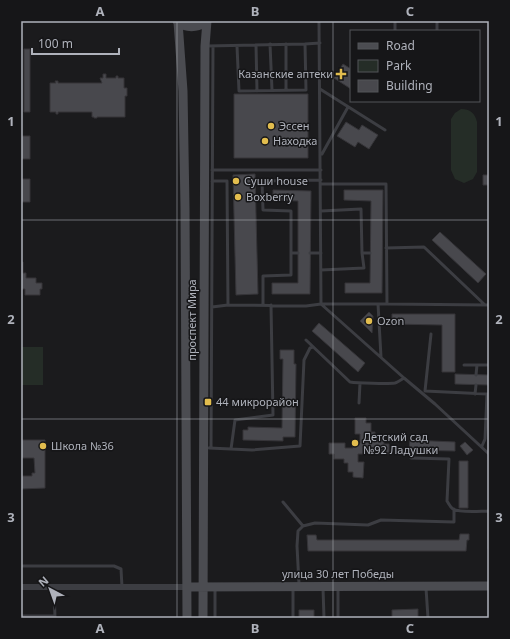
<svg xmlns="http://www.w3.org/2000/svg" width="510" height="639" viewBox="0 0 510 639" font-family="'Noto Sans',sans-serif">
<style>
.green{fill:#252d27}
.building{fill:#48484d;stroke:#363539}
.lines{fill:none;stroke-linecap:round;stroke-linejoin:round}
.lane{stroke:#3c3d42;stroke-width:3}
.street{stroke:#3c3d42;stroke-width:6}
.secondary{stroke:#4b4c51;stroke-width:9}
.grid{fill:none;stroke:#afb2bb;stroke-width:1;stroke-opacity:0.55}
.poi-dot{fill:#e2bd4e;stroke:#161618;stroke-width:1.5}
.labels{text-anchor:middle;stroke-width:3;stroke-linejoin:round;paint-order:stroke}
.poi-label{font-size:11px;fill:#afb2bb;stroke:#161618;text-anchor:start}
.street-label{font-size:11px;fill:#afb2bb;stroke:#161618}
.neatline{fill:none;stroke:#afb2bb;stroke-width:1.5}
.grid-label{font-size:13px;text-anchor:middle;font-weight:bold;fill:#afb2bb}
</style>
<rect width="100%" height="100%" fill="#1b1b1d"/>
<path class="green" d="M461 109C470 109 475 113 477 122V172L473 179 464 183 455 179 451 170V119L455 113Z
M21 347H43V385H21Z"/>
<path class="building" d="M24 49H30V112H24Z
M343 64 351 69V89L334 78Z
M103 74H106V78H116V76H118V78H124V88H127V96H125V117H97V118H94V117H92V112H58V114H56V112H50V83H56L55 81H58V83H102L100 78H103Z
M234 94H308V158H234Z
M346 122 359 130 362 125 378 135 369 149 358 142 355 147 337 136Z
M21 136H30V159H21Z
M255 174 258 294 236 295 233 175Z
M483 175H489V185H483Z
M21 179H30V202H21Z
M273 190 311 191 310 294H272V283H298V201L273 200Z
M344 190H383L382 293H345V283H370L371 201 344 200Z
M440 232 486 274 478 283 432 240Z
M21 262H23V273H26V278H36V283H42V289H40V295H25V289H21Z
M369 312 373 316 372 333 360 321Z
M392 314H455V372H442V325L392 324Z
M319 323 365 363 358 372 312 331Z
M280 350H294V364H296L295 437H283V441L243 440V430H248V427L282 428 283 359H280Z
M455 374 489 375V385L455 384Z
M355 418H366V423H371V432H375V438H384V444H389V454H374V449H366V454H358V462H364L363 478 353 477V472H348V463H344V459H334V454H329V443H345V448H353V443H360V434H355Z
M21 440H45V488L21 489V476H32V473H35L34 458H21Z
M410 440 455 442V451L409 450Z
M465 442 473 450 467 455 460 446Z
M459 461H468V508H459Z
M460 534H469V540H467L466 551H308L307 535H316L317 540H459Z
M418 609V618H392V610Z
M299 610H314V618H299Z"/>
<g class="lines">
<path class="lane" d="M319 21 321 304 404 378 435 404 489 454
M395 21V31
M437 21V31
M270 44 272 90
M305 44 320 43
M256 45 257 91
M207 46 305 44 306 90 239 91 237 46
M320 89 385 130
M286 90V44
M322 154 348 107
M212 170H321
M212 181H227L228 305
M321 184H386L387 304
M386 248 424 247 485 305
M291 253H298
M310 253H321
M362 253H370
M321 270 364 268 362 253 361 209 321 211
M378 304 381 357
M263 305V276L291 275V211L263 210 262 181 321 180
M271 305 273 415 235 420 231 449 252 450 300 446 304 360 310 348 313 347
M212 307 228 305 306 306 321 304H387L489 305
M431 334 425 391 487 394 485 439 482 446
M306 340 350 382C357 383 388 384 395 383 398 382 401 380 404 378
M464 365H489
M476 375 477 365
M475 394 476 385
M359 403 360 383
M209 448 231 449
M211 448 213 46
M411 458 449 459 447 501C449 504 450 507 453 509 460 513 480 511 489 511
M283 502 303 526
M489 510V548
M21 566H114L121 569 122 587
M299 584 297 546 298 531 303 526 315 523 368 525 381 520 454 522V509
M54 587 55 618
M293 588V618
M323 588 324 618
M338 588V618
M426 588 428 618
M21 616H55
M215 618V588"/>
<path class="street" d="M21 587H187"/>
<path class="secondary" d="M177 21C187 29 197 28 207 21
M178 22 183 91 185 208 187 618
M187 587 489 586
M203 618 205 46 207 21"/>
</g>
<path class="grid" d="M177 21V618M333 21V618M21 220H489M21 419H489"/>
<g class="poi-dot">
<path d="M339 68h4v4h4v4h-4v4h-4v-4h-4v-4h4z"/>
<circle cx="271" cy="126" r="4"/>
<circle cx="265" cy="141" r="4"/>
<circle cx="236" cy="181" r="4"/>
<circle cx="238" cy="197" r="4"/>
<circle cx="369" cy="321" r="4"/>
<rect x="204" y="398" width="8" height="8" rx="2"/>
<circle cx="355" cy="443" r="4"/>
<circle cx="43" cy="446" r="4"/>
</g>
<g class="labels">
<g class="poi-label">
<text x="333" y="78" text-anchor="end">Казанские аптеки</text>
<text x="279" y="130">Эссен</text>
<text x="273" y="145">Находка</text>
<text x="244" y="185">Суши house</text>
<text x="246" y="201">Boxberry</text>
<text x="377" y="325">Ozon</text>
<text x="216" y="406">44 микрорайон</text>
<text x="363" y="441">Детский сад<tspan x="363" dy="13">№92 Ладушки</tspan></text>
<text x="51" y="450">Школа №36</text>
</g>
<g class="street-label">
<text transform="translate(192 320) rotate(-90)" y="4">проспект Мира</text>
<text x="338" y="578">улица 30 лет Победы</text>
</g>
</g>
<rect width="510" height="639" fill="none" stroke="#161618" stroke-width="44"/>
<rect x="350" y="30" width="130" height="72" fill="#161618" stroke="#535459"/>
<rect x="358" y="43" width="20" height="6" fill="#4b4c51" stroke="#535459"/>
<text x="386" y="50" font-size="12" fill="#afb2bb">Road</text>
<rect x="358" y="60" width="20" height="12" fill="#252d27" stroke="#535459"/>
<text x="386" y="70" font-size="12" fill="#afb2bb">Park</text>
<rect x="358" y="80" width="20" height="12" fill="#48484d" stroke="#535459"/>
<text x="386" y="90" font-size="12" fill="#afb2bb">Building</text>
<g transform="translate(50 589) rotate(319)" stroke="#161618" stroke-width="3" paint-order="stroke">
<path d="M0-3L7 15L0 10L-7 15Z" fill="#afb2bb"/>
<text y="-6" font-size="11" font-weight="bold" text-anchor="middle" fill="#afb2bb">N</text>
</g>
<path d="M32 48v6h87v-6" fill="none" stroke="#afb2bb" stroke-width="2"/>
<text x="38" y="48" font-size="12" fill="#afb2bb" stroke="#161618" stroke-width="3" paint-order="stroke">100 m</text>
<rect x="22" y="22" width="466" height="595" class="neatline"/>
<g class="grid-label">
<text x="100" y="16">A</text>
<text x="255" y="16">B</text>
<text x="410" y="16">C</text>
<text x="11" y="126">1</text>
<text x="499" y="126">1</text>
<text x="11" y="324">2</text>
<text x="499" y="324">2</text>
<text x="11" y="522">3</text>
<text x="499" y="522">3</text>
<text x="100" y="633">A</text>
<text x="255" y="633">B</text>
<text x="410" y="633">C</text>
</g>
</svg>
